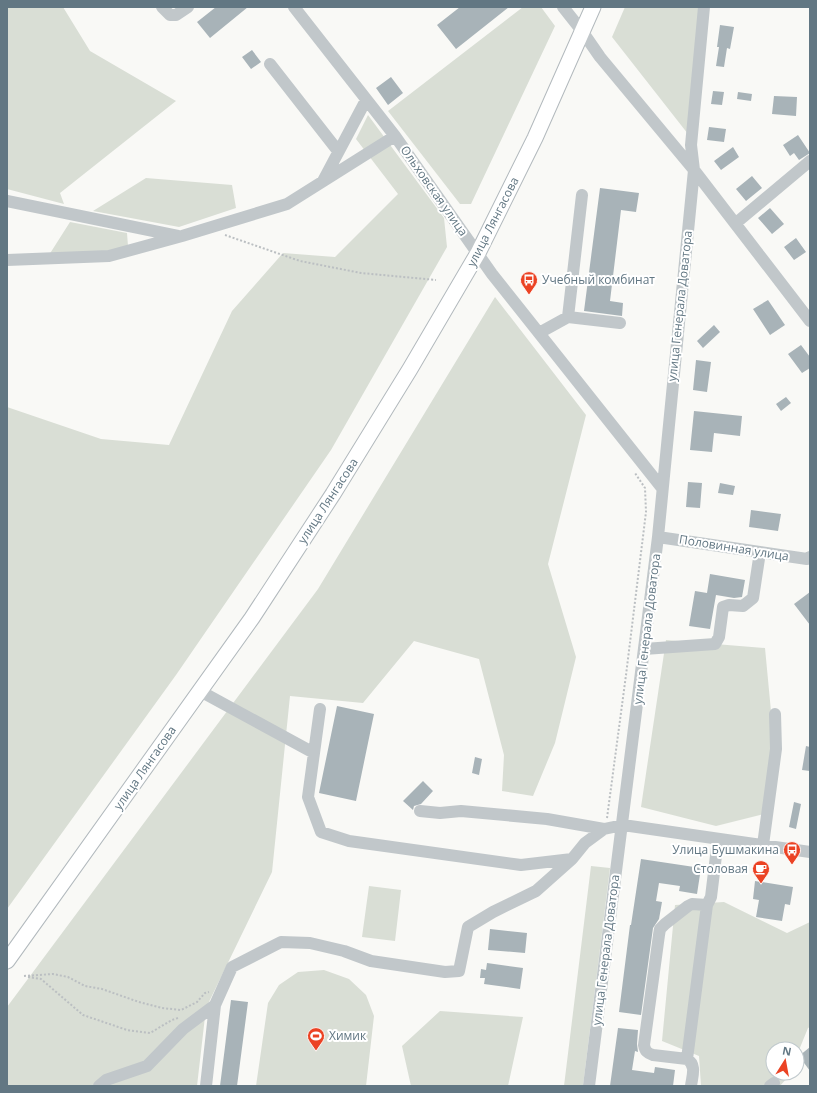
<svg xmlns="http://www.w3.org/2000/svg" width="817" height="1093" viewBox="0 0 817 1093" font-family="'Open Sans',sans-serif">
<style>
.green{fill:#d9ded5}
.building{fill:#a8b3b8}
.lines{fill:none;stroke-linecap:round;stroke-linejoin:round}
.major-casing{stroke:#b2b9bd;stroke-width:17}
.path{stroke:#bbbfc2;stroke-width:2;stroke-dasharray:2 2;stroke-linecap:butt}
.minor{stroke:#c1c7ca;stroke-width:12}
.major{stroke:#fff;stroke-width:15}
.labels{text-anchor:middle;stroke-width:4;stroke-linejoin:round;paint-order:stroke}
.street-label{font-size:12px;fill:#627783;stroke:#fff}
.poi-label{font-size:12px;fill:#627783;stroke:#fff;text-anchor:start}
</style>
<rect width="100%" height="100%" fill="#f9f9f6"/>
<path class="green" d="M7 7H63L90 51 176 101 60 193 64 204 7 189Z
M523 7H541L555 26 471 204H460L388 111Z
M625 7H702L688 134 612 37Z
M368 115 444 218 447 247 331 450 176 675 7 909V407L101 439 169 445 232 311 283 253 335 257 398 194 356 139Z
M146 178 232 185 236 208 179 227 93 211Z
M70 222 127 233 128 246 109 254 49 255Z
M495 297 586 415 548 564 576 657 555 743 533 796 502 791 504 755 479 659 414 641 363 703 290 696 272 872 206 1008 197 1086H7V1007L318 589Z
M666 640 765 648 774 743 768 813 716 826 641 807Z
M591 866 610 868 583 1086H564Z
M369 886 401 890 395 941 362 937Z
M724 902 787 933 810 922V1027L808 1028 797 1055V1049H773V1073H790L787 1078 780 1086H701L699 1056 662 1041 675 905Z
M324 970 349 979 366 995 374 1016 366 1086H256L268 1003 279 985 298 972Z
M440 1011 523 1017 508 1086H411L402 1046Z"/>
<path class="building" d="M216 7H248L210 38 197 22Z
M460 7H509L456 49 437 25Z
M720 25 734 27 730 49 727 48 724 67 716 66 719 47H717Z
M252 50 261 62 251 69 242 57Z
M391 77 403 93 388 105 376 88Z
M713 91 724 92 722 105 711 104Z
M738 92 752 94 751 101 737 99Z
M774 96 797 97 796 116 772 114Z
M709 127 726 129 724 142 707 140Z
M798 135 810 153 799 160 794 153 790 156 783 145Z
M733 147 739 157 721 170 714 161Z
M752 176 762 188 746 201 736 189Z
M600 188 639 193 636 212 621 210 610 301 623 303 622 316 584 311Z
M770 208 784 224 772 234 758 218Z
M796 238 806 252 794 260 784 247Z
M768 300 785 325 770 335 753 309Z
M714 325 720 332 703 348 697 341Z
M801 345 810 357V368L802 373 788 354Z
M696 360 711 362 707 392 693 390Z
M786 397 791 403 781 411 776 404Z
M694 411 742 416 740 436 714 433 712 452 690 450Z
M688 482 702 483 700 508 686 507Z
M720 483 735 486 733 495 718 493Z
M751 510 781 514 778 531 749 527Z
M710 574 745 580 742 597 734 598 716 595 710 629 689 626 695 591 707 593Z
M810 592V625L794 604Z
M337 706 374 714 356 801 319 793Z
M806 746 810 747V771L802 770Z
M475 757 482 759 479 775 472 773Z
M423 781 433 791 421 804 414 806 413 810 403 801Z
M794 802 801 804 796 829 789 827Z
M641 859 701 868 697 894 679 891 680 886 659 883 656 901 662 902 659 919 653 928 641 1015 619 1012 630 925H631Z
M755 881 793 887 790 905 785 904 782 921 756 917 759 900 753 899Z
M490 929 527 933 525 953 488 950Z
M487 963 523 968 520 989 484 984 485 978H480L481 969 486 970Z
M231 1000 248 1002 237 1086H220Z
M618 1028 638 1030 637 1044 638 1052 635 1051 632 1070 654 1073 655 1067 675 1070 673 1086H610Z
M810 1047V1071L799 1056Z"/>
<g class="lines">
<g class="major-casing">
<path id="major" d="M7 961 252 618 333 494 410 369 478 253 535 138 593 7"/>
</g>
<path class="path" d="M225 235 300 261 361 273 436 280
M607 818 626 675 646 512 645 488 635 473
M24 976 53 974 68 977 85 986 102 989 139 1002 162 1008 181 1010 197 1002 205 993 209 992
M28 977 41 979 83 1015 127 1030 150 1033 172 1020 178 1018"/>
<path class="minor" d="M162 7 170 15H176L188 7
M294 7 395 136 492 274 662 488
M563 7 582 31 600 57 694 170 810 321
M270 64 338 151
M323 181 366 100
M7 201 178 236
M736 223 810 161
M7 260 109 256 182 236 287 204 395 136
M568 317 620 323
M539 333 568 317 582 195
M658 537 807 559 810 557
M644 649 715 644 719 637 723 607 729 605 743 606 753 598 760 552
M200 691 314 753
M320 709 308 797 321 832 349 841 521 865 572 859
M420 811 440 813 461 811 547 819 604 829
M763 845 776 749 775 714
M687 1059 707 905
M99 1086 106 1080 147 1066 183 1029 215 1005
M206 1086 215 1005 232 967 281 942 310 943 344 951 371 961 445 972 459 971 468 927 493 912 536 891 572 859 585 843 604 829 623 825 810 852
M589 1086 658 537 694 170 691 145 704 7
M691 1086C692 1077 697 1065 687 1059L653 1055C647 1053 645 1051 644 1045L659 935 660 929 665 924 688 906 692 904 707 905 711 897 718 839
M770 1086 774 1083"/>
<use href="#major" class="major"/>
</g>
<defs>
<g id="bus-pin" transform="scale(0.9)"><path d="M0 17L-7.5 6A9.5 9.5 0 1 1 7.5 6Z" fill="#eb4324" stroke="#fff"/><path d="M-5-6H5V4H4V6H2V4H-2V6H-4V4H-5ZM-3.5-4V0h7V-4ZM-3.5 1.2v1.5H-2V1.2ZM2 1.2v1.5H3.5V1.2Z" fill="#fff"/></g>
<g id="cafe-pin" transform="scale(0.9)"><path d="M0 17L-7.5 6A9.5 9.5 0 1 1 7.5 6Z" fill="#eb4324" stroke="#fff"/><path d="M-5.5-4.5H6V0H3Q3 3.5 0 3.5H-2.5Q-5.5 3.5-5.5 0ZM3-3.2v2h1.7v-2ZM-6 4.5H4V6H-6Z" fill="#fff"/></g>
<g id="stadium-pin" transform="scale(0.9)"><path d="M0 17L-7.5 6A9.5 9.5 0 1 1 7.5 6Z" fill="#eb4324" stroke="#fff"/><path d="M0-5a6.5 5 0 1 0 0 10a6.5 5 0 1 0 0-10ZM-3.5-1.8h7v3.6h-7Z" fill="#fff"/></g>
</defs>
<g fill-rule="evenodd">
<use href="#bus-pin" x="529" y="280"/>
<use href="#bus-pin" x="792" y="850"/>
<use href="#cafe-pin" x="761" y="869"/>
<use href="#stadium-pin" x="316" y="1036"/>
</g>
<g class="labels">
<g class="street-label">
<text transform="translate(434 191) rotate(55)" y="4">Ольховская улица</text>
<text transform="translate(493 222) rotate(-63)" y="4">улица Лянгасова</text>
<text transform="translate(680 306) rotate(-84)" y="4">улица Генерала Доватора</text>
<text transform="translate(328 501) rotate(-57)" y="4">улица Лянгасова</text>
<text transform="translate(734 548) rotate(9)" y="4">Половинная улица</text>
<text transform="translate(647 629) rotate(-83)" y="4">улица Генерала Доватора</text>
<text transform="translate(145 768) rotate(-55)" y="4">улица Лянгасова</text>
<text transform="translate(606 950) rotate(-83)" y="4">улица Генерала Доватора</text>
</g>
<g class="poi-label">
<text x="542" y="284">Учебный комбинат</text>
<text x="779" y="854" text-anchor="end">Улица Бушмакина</text>
<text x="748" y="873" text-anchor="end">Столовая</text>
<text x="329" y="1040">Химик</text>
</g>
</g>
<rect width="817" height="1093" fill="none" stroke="#627783" stroke-width="16"/>
<g transform="translate(785 1061) rotate(11)"><circle r="19" fill="#ffffff" stroke="#c0c9cd"/>
<path d="M0-3L7 15L0 10L-7 15Z" fill="#eb4324"/>
<text y="-6" font-size="11" font-weight="bold" text-anchor="middle" fill="#627783">N</text>
</g>
</svg>
